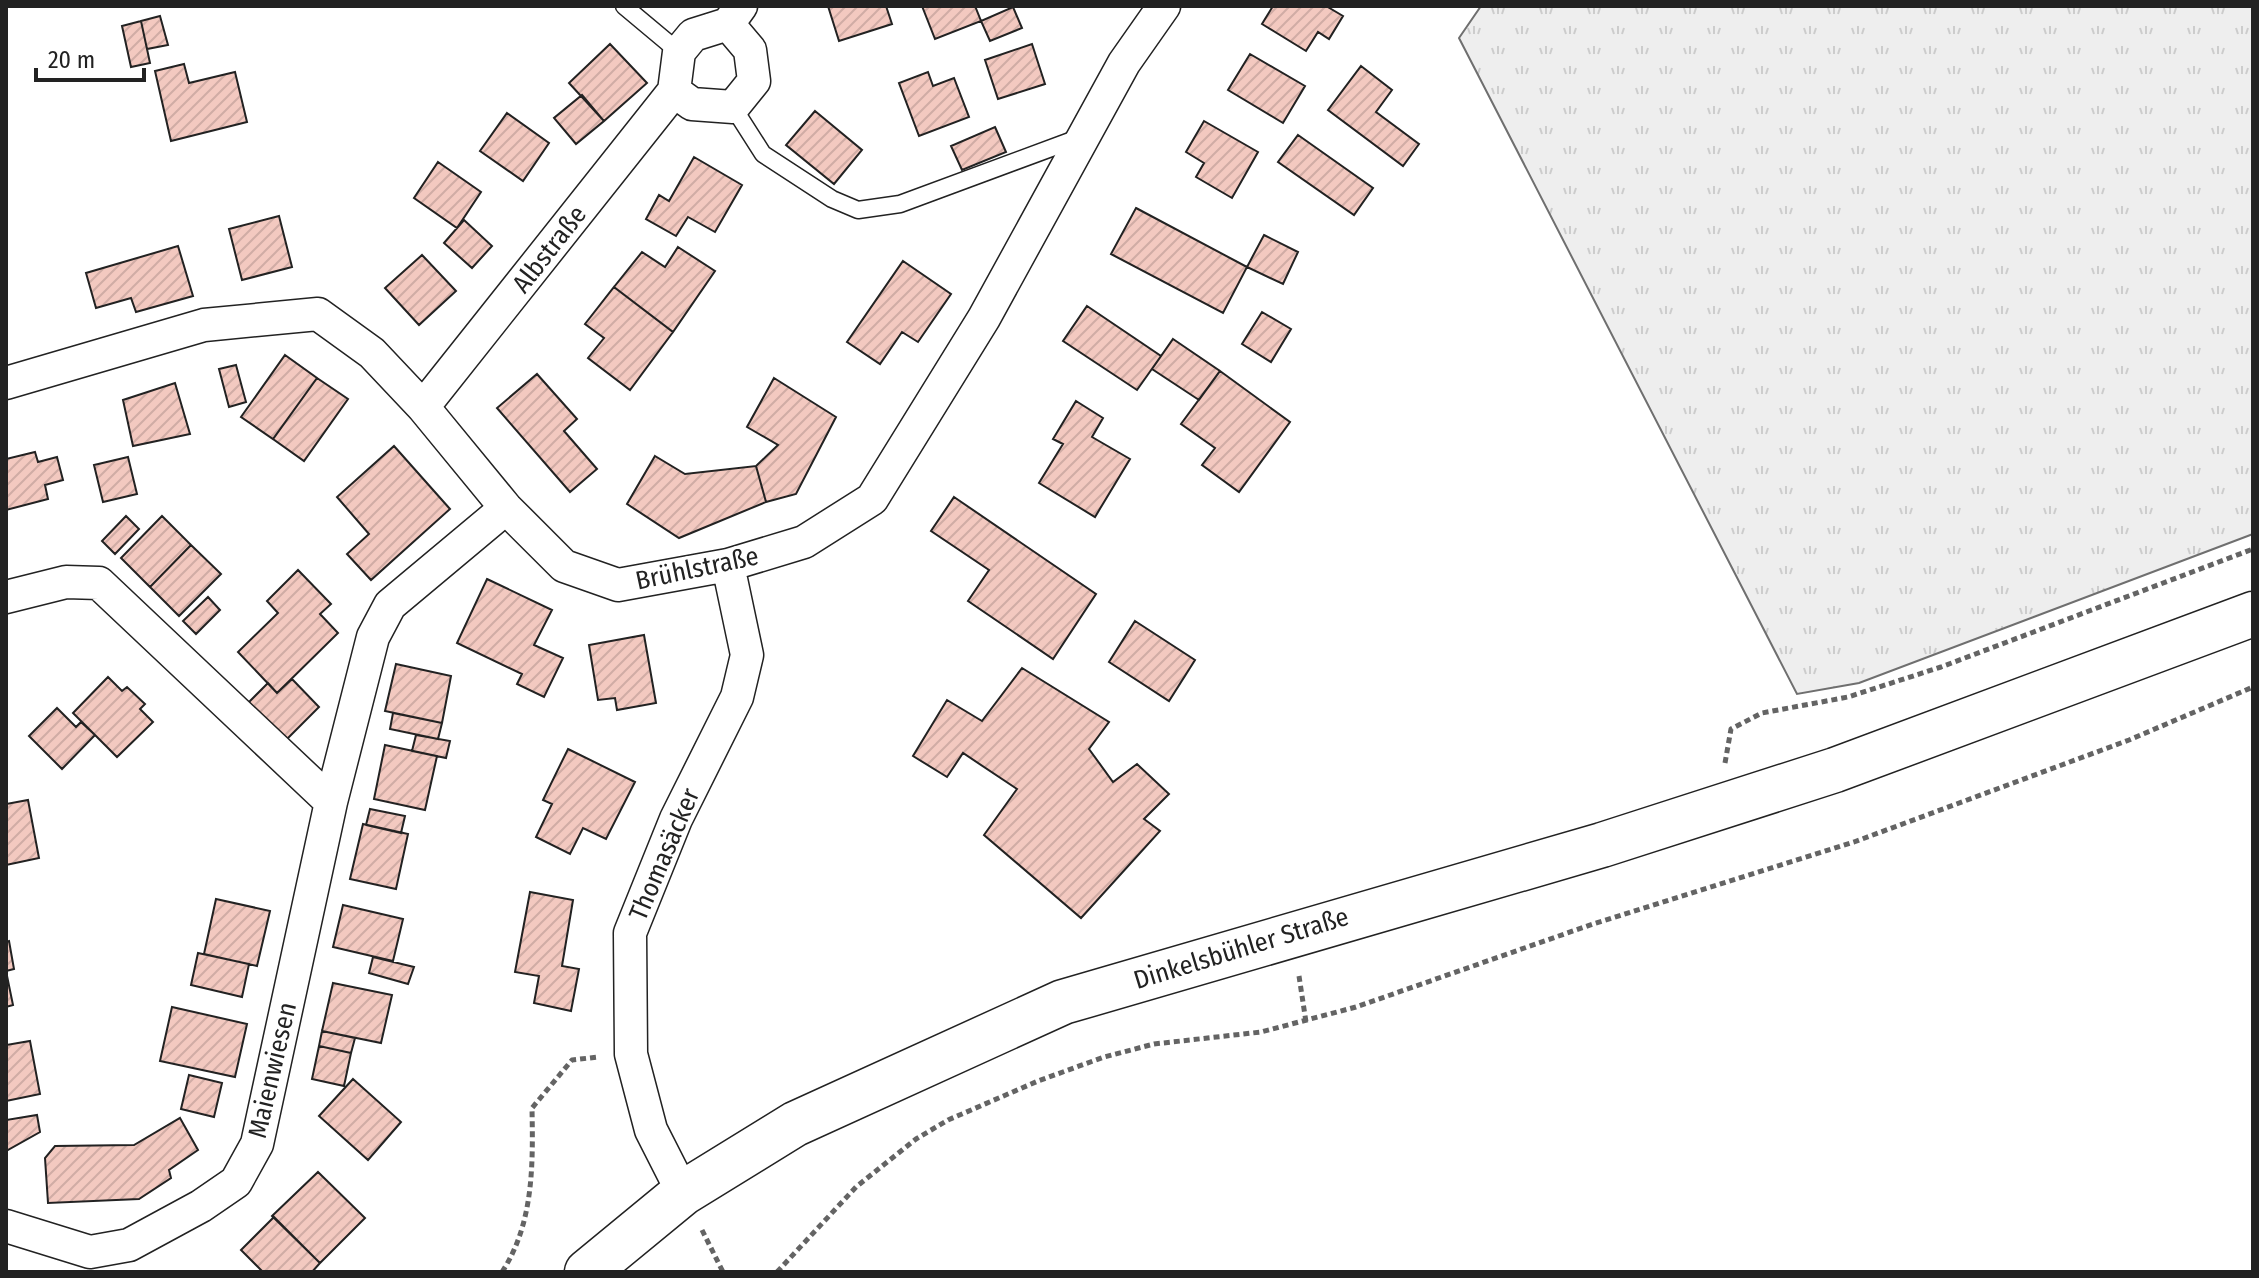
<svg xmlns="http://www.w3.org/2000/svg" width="2259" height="1278" viewBox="0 0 2259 1278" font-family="'Fira Sans Condensed',sans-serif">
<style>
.grass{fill:url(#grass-tufts);stroke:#6f6f6f;stroke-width:2}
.building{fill:url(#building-hatch);stroke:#222;stroke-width:2}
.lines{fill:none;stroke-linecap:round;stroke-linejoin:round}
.service-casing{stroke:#222;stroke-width:19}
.minor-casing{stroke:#222;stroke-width:35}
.secondary-casing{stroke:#222;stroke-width:47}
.path{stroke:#646464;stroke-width:5;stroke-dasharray:6 4;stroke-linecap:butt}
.service{stroke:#fff;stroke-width:16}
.minor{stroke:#fff;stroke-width:32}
.secondary{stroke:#fff;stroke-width:44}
.labels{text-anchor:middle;stroke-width:6;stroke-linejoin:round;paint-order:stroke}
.street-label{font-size:26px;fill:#222;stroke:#fff}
</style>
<defs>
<pattern id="grass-tufts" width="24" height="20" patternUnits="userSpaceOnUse" patternTransform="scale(2)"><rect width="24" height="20" fill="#eee"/><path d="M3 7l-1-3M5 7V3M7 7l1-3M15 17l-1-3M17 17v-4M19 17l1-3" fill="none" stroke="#ccc"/></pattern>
<pattern id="building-hatch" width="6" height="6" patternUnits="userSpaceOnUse" patternTransform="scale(2)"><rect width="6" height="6" fill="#f3c9c0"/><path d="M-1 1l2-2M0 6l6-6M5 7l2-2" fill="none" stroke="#d0aca5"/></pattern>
</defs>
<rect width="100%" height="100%" fill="#fff"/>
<path class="grass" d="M1481 6H2253V534L1859 683 1797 694 1459 38Z"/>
<path class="building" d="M828 6H886L892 24 839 41Z
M922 6H975L981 21 935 39Z
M1273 6H1326L1343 16 1329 39 1318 32 1306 51 1262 24Z
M1013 7 1022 28 990 41 981 21Z
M160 16 168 45 147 49 141 21Z
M141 21 150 63 131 67 122 26Z
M610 44 647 83 604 121 569 83Z
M1032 44 1045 84 998 99 985 60Z
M1250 54 1305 86 1283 123 1228 90Z
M184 64 189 83 235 72 247 122 171 141 155 71Z
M1361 66 1392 90 1376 112 1419 144 1403 166 1328 110Z
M928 72 933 86 954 78 969 117 919 136 899 83Z
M582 95 604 121 576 144 554 118Z
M815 111 862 150 834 184 786 145Z
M507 113 549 143 523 181 480 151Z
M1204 121 1258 152 1232 198 1196 177 1204 163 1186 152Z
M995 127 1006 152 962 170 951 146Z
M1298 135 1373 188 1354 215 1278 162Z
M694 157 742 185 715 232 688 217 676 236 646 219 659 195 669 201Z
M438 162 481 192 457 228 414 198Z
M1136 208 1247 267 1223 313 1111 254Z
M279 216 292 267 242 280 229 229Z
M464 220 492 246 472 268 444 243Z
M1264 235 1298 252 1283 284 1247 267Z
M178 246 193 296 136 312 131 298 96 308 86 273Z
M678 247 715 271 673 332 614 287 642 252 665 267Z
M422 255 456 291 419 325 385 288Z
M903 261 951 294 918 342 902 332 880 364 847 342Z
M614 287 673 332 630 390 588 358 604 338 585 324Z
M1087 306 1161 356 1137 390 1063 341Z
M1262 312 1291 329 1271 362 1242 344Z
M1173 339 1220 371 1199 400 1152 369Z
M285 355 317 378 273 439 241 417Z
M236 365 246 402 229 407 219 369Z
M1220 371 1290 422 1239 492 1202 465 1215 448 1181 424Z
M537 374 577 419 564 431 597 469 570 492 497 408Z
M317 378 348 399 304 461 273 439Z
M774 378 836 417 796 494 766 502 756 466 778 445 747 427Z
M175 383 190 434 133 446 123 400Z
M1076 401 1103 418 1092 437 1130 459 1095 517 1039 483 1063 444 1053 439Z
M394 446 450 509 371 580 347 554 369 534 337 497Z
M35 452 38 462 57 457 63 480 45 485 48 499 6 510V459Z
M655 456 685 474 756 466 766 502 679 538 627 504Z
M128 457 137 494 103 502 94 465Z
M954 497 1096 594 1053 659 968 601 989 570 931 531Z
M126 516 139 529 115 554 102 541Z
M162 516 191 545 150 587 121 558Z
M191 545 221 574 179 616 150 587Z
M298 570 331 604 320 614 338 633 277 693 238 652 278 613 267 601Z
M487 579 552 610 534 645 563 658 544 697 517 684 522 674 457 643Z
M208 597 220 610 196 634 183 621Z
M1135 621 1195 660 1169 701 1109 662Z
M644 635 656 703 617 710 615 698 598 700 589 645Z
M396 664 451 676 442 723 385 711Z
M1022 668 1109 722 1089 749 1113 782 1137 764 1169 794 1144 819 1160 831 1081 918 984 835 1017 789 963 753 947 777 913 756 947 700 982 721Z
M108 677 122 691 127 687 145 704 140 709 153 722 117 757 73 713Z
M292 679 319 707 285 741 248 703 268 683 277 693Z
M57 708 76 727 81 722 95 735 62 769 29 736Z
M393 713 442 723 438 739 390 729Z
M416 735 450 741 446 758 412 751Z
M385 745 437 756 425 810 374 799Z
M568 749 635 782 606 839 583 828 570 854 536 837 552 804 543 800Z
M28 800 39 858 6 865V804Z
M370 809 405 816 401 833 366 825Z
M363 824 408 834 396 889 350 879Z
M530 892 573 900 562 966 579 969 571 1011 534 1003 539 976 515 972Z
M216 899 270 911 257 966 204 954Z
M343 905 403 919 393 961 333 947Z
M9 941 14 969 6 971 13 1005 6 1007V942Z
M198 953 249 964 242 997 191 985Z
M373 957 414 967 408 984 369 973Z
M333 983 392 995 381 1043 322 1031Z
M172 1007 247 1024 235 1077 160 1061Z
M322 1031 355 1038 351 1053 319 1046Z
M30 1041 40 1094 6 1101V1045Z
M319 1046 351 1053 344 1086 312 1079Z
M189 1075 222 1083 214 1117 181 1109Z
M353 1079 401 1122 368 1160 319 1116Z
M37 1115 40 1132 6 1151V1120Z
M180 1118 198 1150 169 1170 171 1178 139 1199 48 1203 45 1158 55 1146 134 1145Z
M318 1172 365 1218 320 1263 272 1216Z
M274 1217 320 1263 312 1272H263L241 1250Z"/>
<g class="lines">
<g class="service-casing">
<path id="service" d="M624 6 679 52
M733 107 763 154 832 199 858 210 900 204 1081 137"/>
</g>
<g class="minor-casing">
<path id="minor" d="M674 91 692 104 733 107 754 81 750 50 728 24
M6 383 204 325 318 314 372 353 423 407 506 508 564 566 618 585 728 565 804 542 872 499 984 318 1124 63 1164 6
M423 407 674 91 679 52 693 35 728 24 741 6
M6 597 66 582 99 583 331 802
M683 1193 651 1130 631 1054 630 933 676 819 737 697 747 655 728 565
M6 1226 90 1252 129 1245 201 1206 236 1182 257 1144 331 802 373 637 390 605 506 508"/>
</g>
<g class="secondary-casing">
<path id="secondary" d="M587 1272 683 1193 795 1124 1063 1002 1602 845 1835 770 2253 614"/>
</g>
<path class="path" d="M1725 763 1731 729 1762 713 1848 697 1941 667 2253 549
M1299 976 1306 1022
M702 1230 723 1272
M502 1272C534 1223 533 1164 532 1108L572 1060 598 1057
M777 1272 856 1187 916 1139 948 1120 1038 1081 1104 1057 1154 1044 1261 1032 1356 1007 1593 924 1854 842 2129 740 2253 687"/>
<use href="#service" class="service"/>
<use href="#minor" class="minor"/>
<use href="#secondary" class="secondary"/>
</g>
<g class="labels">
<g class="street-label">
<text transform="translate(549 249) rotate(-52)" y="9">Albstraße</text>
<text transform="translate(697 568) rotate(-12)" y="9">Brühlstraße</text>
<text transform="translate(664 854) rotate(-67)" y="9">Thomasäcker</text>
<text transform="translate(1241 948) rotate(-17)" y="9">Dinkelsbühler Straße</text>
<text transform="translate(272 1070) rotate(-77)" y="9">Maienwiesen</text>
</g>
</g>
<rect width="2259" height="1278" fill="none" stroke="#222222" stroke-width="16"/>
<path d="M36 68v12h108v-12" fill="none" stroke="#222222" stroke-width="4"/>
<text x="48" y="68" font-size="24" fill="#222222" stroke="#ffffff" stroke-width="6" paint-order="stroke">20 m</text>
</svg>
